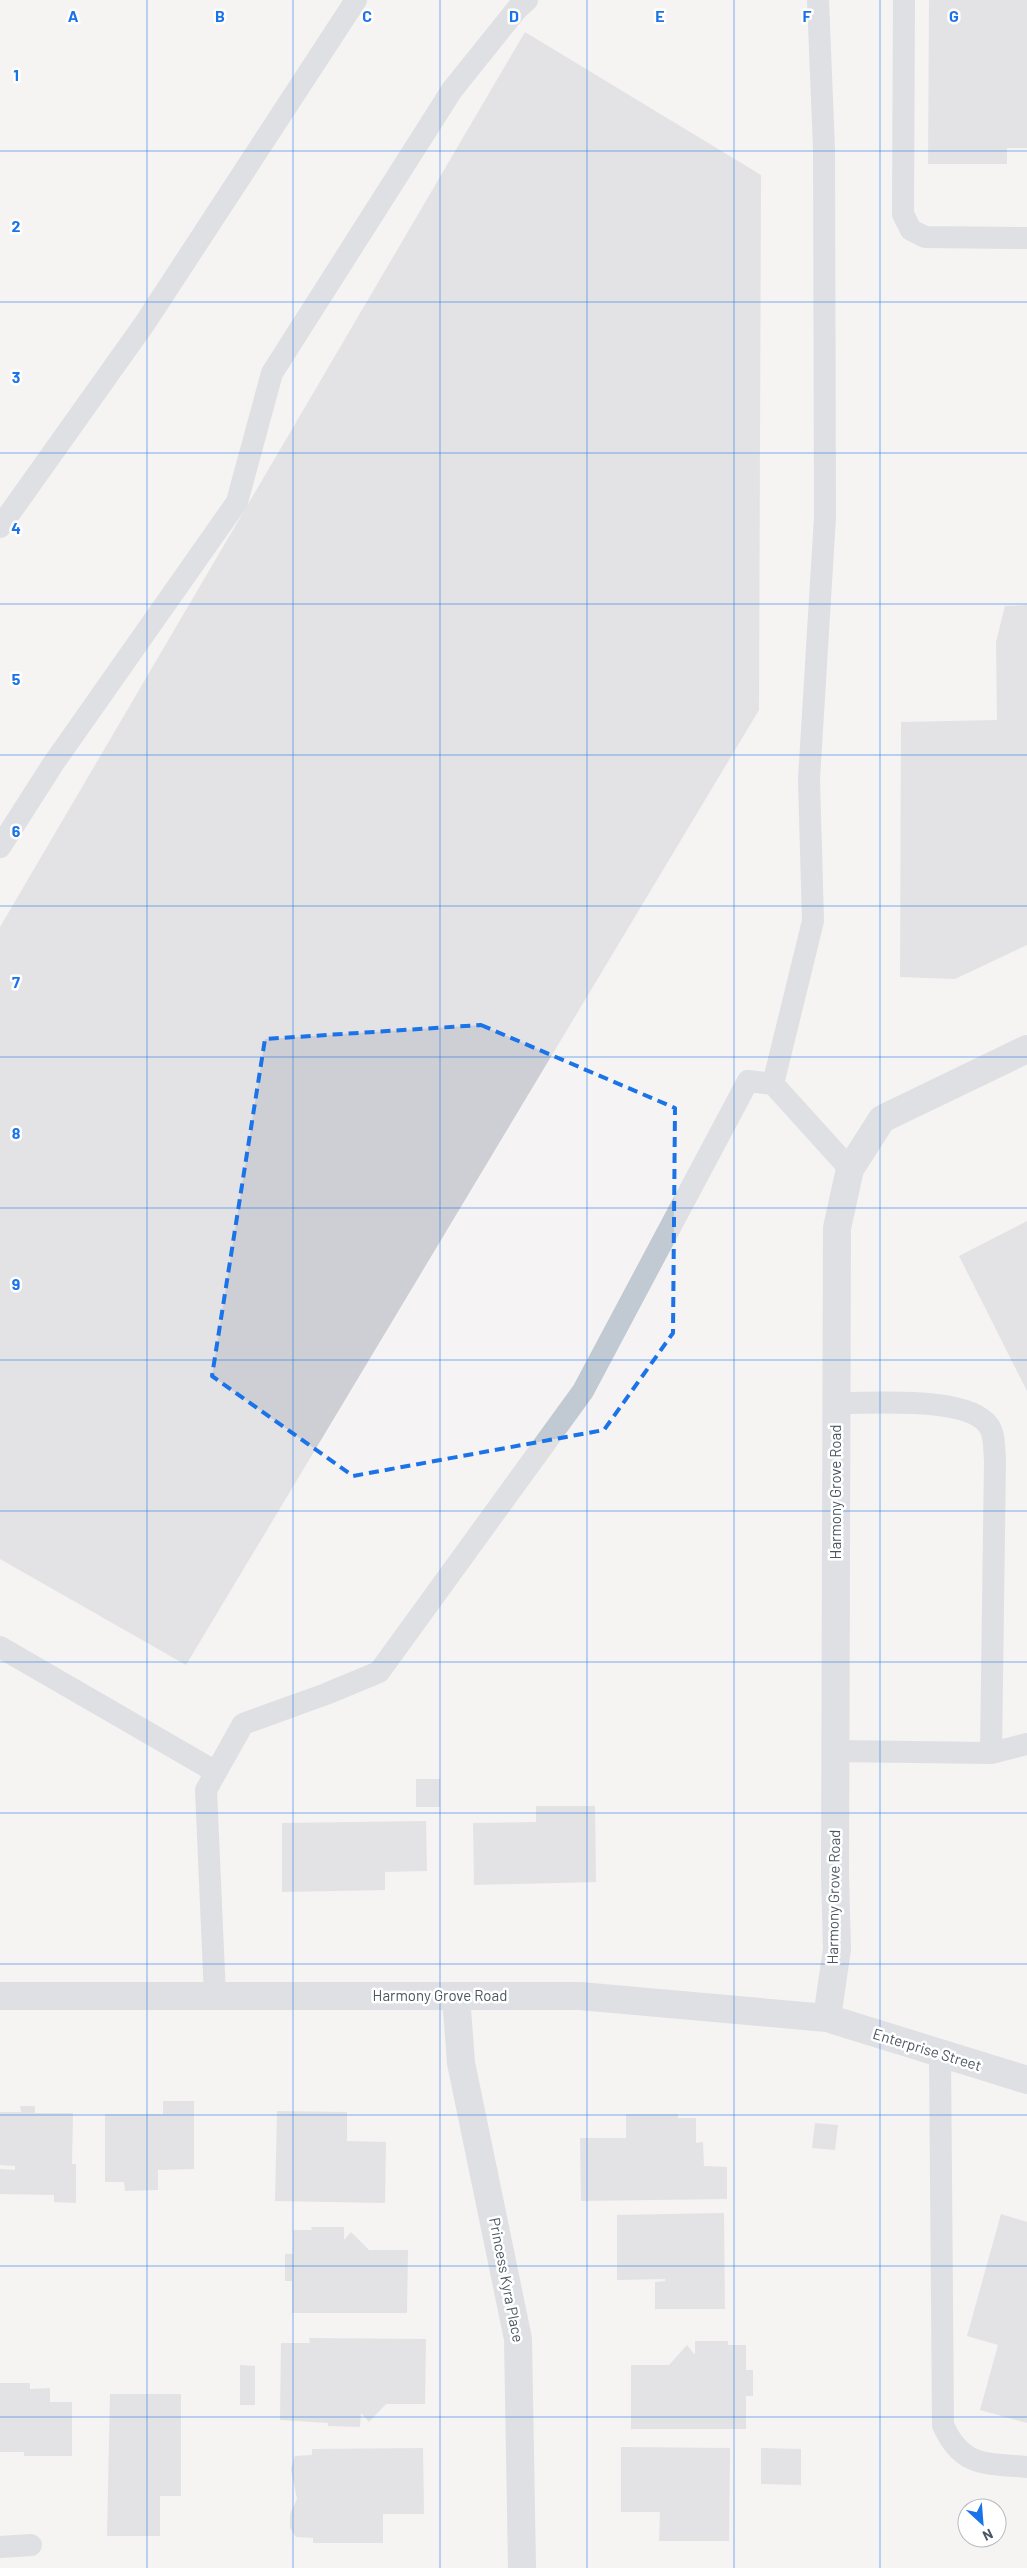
<svg xmlns="http://www.w3.org/2000/svg" width="1027" height="2568" viewBox="0 0 1027 2568" font-family="Barlow,sans-serif">
<style>
.building{fill:#cdcfd5}
.lines{fill:none;stroke-linecap:round;stroke-linejoin:round}
.service{stroke:#c1cad2;stroke-width:22}
.minor{stroke:#c1cad2;stroke-width:28}
.tertiary{stroke:#c1cad2;stroke-width:28}
.marked{fill:none;stroke:#1a73e8;stroke-width:4;stroke-dasharray:10 6;stroke-linejoin:round}
.grid{fill:none;stroke:#1a73e8;stroke-width:1;stroke-opacity:0.55}
.labels{text-anchor:middle;stroke-width:5;stroke-linejoin:round;paint-order:stroke}
.street-label{font-size:15px;fill:#4a5661;stroke:#fff}
.grid-label{font-size:16px;text-anchor:middle;font-weight:bold;fill:#1a73e8;stroke:#fff;stroke-width:5;stroke-linejoin:round;paint-order:stroke}
</style>
<rect width="100%" height="100%" fill="#f5f3f3"/>
<path class="building" d="M929 0H1027V148H1007V164H928Z
M525 32 761 175 759 710 186 1665 0 1559V927Z
M1027 605V945L955 979 900 977 901 722 997 720 996 642 1005 606Z
M1027 1221V1391L959 1256Z
M416 1779H440V1807H416Z
M536 1806H595L596 1882 474 1885 473 1823 536 1822Z
M426 1821 427 1871 385 1872V1890L282 1892V1823Z
M163 2101H194V2169L158 2170V2190L125 2191 124 2182H105V2114H163Z
M20 2106H35V2113H73L72 2164H76V2203L54 2202V2195L0 2194V2169L15 2170V2166L0 2165V2112H21Z
M277 2111 347 2112V2141L386 2142 385 2203 275 2201Z
M626 2114H678V2118H696V2143L703 2142 704 2166 727 2167V2199L581 2201 580 2138H626Z
M815 2123 838 2125 835 2150 812 2148Z
M724 2213 725 2309H655V2282L665 2281V2279L617 2280V2215Z
M1001 2214 1027 2222V2423L980 2410 998 2345 967 2336Z
M311 2227H344V2240L351 2232 369 2250H408L407 2313H292V2281H285V2254H293V2230H312Z
M309 2338 426 2339 425 2404H386L369 2422 361 2413 360 2427 328 2426V2423L280 2420 281 2343H310Z
M695 2341H728V2345H746V2370H753V2396H746V2429H631V2365H669L687 2345 695 2355Z
M240 2365 255 2366V2405H240Z
M0 2383H30V2389L50 2388V2402H72V2456H24V2452H0Z
M110 2394H181V2496H160V2536H107Z
M621 2447 730 2448 729 2541H659L660 2512H621Z
M423 2448 424 2514H383V2543H313V2538L296 2537 290 2528V2514L297 2499 291 2469 295 2456 312 2455V2449Z
M761 2448 801 2449V2485L761 2484Z"/>
<g class="lines">
<path class="service" d="M904 0 903 214 911 230 925 237 1027 238
M0 527 145 323 356 0
M0 847 53 764 237 502 272 373 452 90 517 9 527 0
M773 1084 813 921 809 779 825 517 824 149 818 0
M836 1403C871 1404 968 1395 989 1426 995 1435 994 1449 995 1460L991 1753
M0 1647 216 1772
M835 1751 991 1753 1027 1744
M215 1996 206 1790 243 1724 326 1694 379 1672 583 1391 748 1081 773 1084 850 1169
M940 2054 943 2425C962 2468 986 2463 1027 2467
M0 2547 31 2545"/>
<path class="minor" d="M456 1996 461 2063 518 2339 522 2568"/>
<path class="tertiary" d="M0 1996H580L827 2018 1027 2080
M827 2018 837 1949 835 1875 837 1228 850 1169 882 1119 1027 1049"/>
</g>
<path d="M0 0H1027V2568H0ZM481 1025 675 1108 673 1333 604 1430 353 1476 212 1376 265 1039Z" fill="#f5f3f3" fill-opacity=".55" fill-rule="evenodd"/>
<path class="marked" d="M481 1025 675 1108 673 1333 604 1430 353 1476 212 1376 265 1039Z"/>
<path class="grid" d="M147 0V2568M293 0V2568M440 0V2568M587 0V2568M734 0V2568M880 0V2568M0 151H1027M0 302H1027M0 453H1027M0 604H1027M0 755H1027M0 906H1027M0 1057H1027M0 1208H1027M0 1360H1027M0 1511H1027M0 1662H1027M0 1813H1027M0 1964H1027M0 2115H1027M0 2266H1027M0 2417H1027"/>
<g class="labels">
<g class="street-label">
<text transform="translate(836 1492) rotate(-90)" y="5">Harmony Grove Road</text>
<text transform="translate(834 1897) rotate(-89)" y="5">Harmony Grove Road</text>
<text x="440" y="2001">Harmony Grove Road</text>
<text transform="translate(927 2050) rotate(17)" y="5">Enterprise Street</text>
<text transform="translate(506 2280) rotate(79)" y="5">Princess Kyra Place</text>
</g>
</g>
<g class="grid-label">
<text x="73" y="22">A</text>
<text x="220" y="22">B</text>
<text x="367" y="22">C</text>
<text x="514" y="22">D</text>
<text x="660" y="22">E</text>
<text x="807" y="22">F</text>
<text x="954" y="22">G</text>
<text x="16" y="81">1</text>
<text x="16" y="232">2</text>
<text x="16" y="383">3</text>
<text x="16" y="534">4</text>
<text x="16" y="685">5</text>
<text x="16" y="837">6</text>
<text x="16" y="988">7</text>
<text x="16" y="1139">8</text>
<text x="16" y="1290">9</text>
</g>
<g transform="translate(982 2523) rotate(154)"><circle r="24" fill="#ffffff" stroke="#b7bbc0"/>
<path d="M0-4L9 19L0 12L-9 19Z" fill="#1a73e8"/>
<text y="-8" font-size="14" font-weight="bold" text-anchor="middle" fill="#4a5661">N</text>
</g>
</svg>
